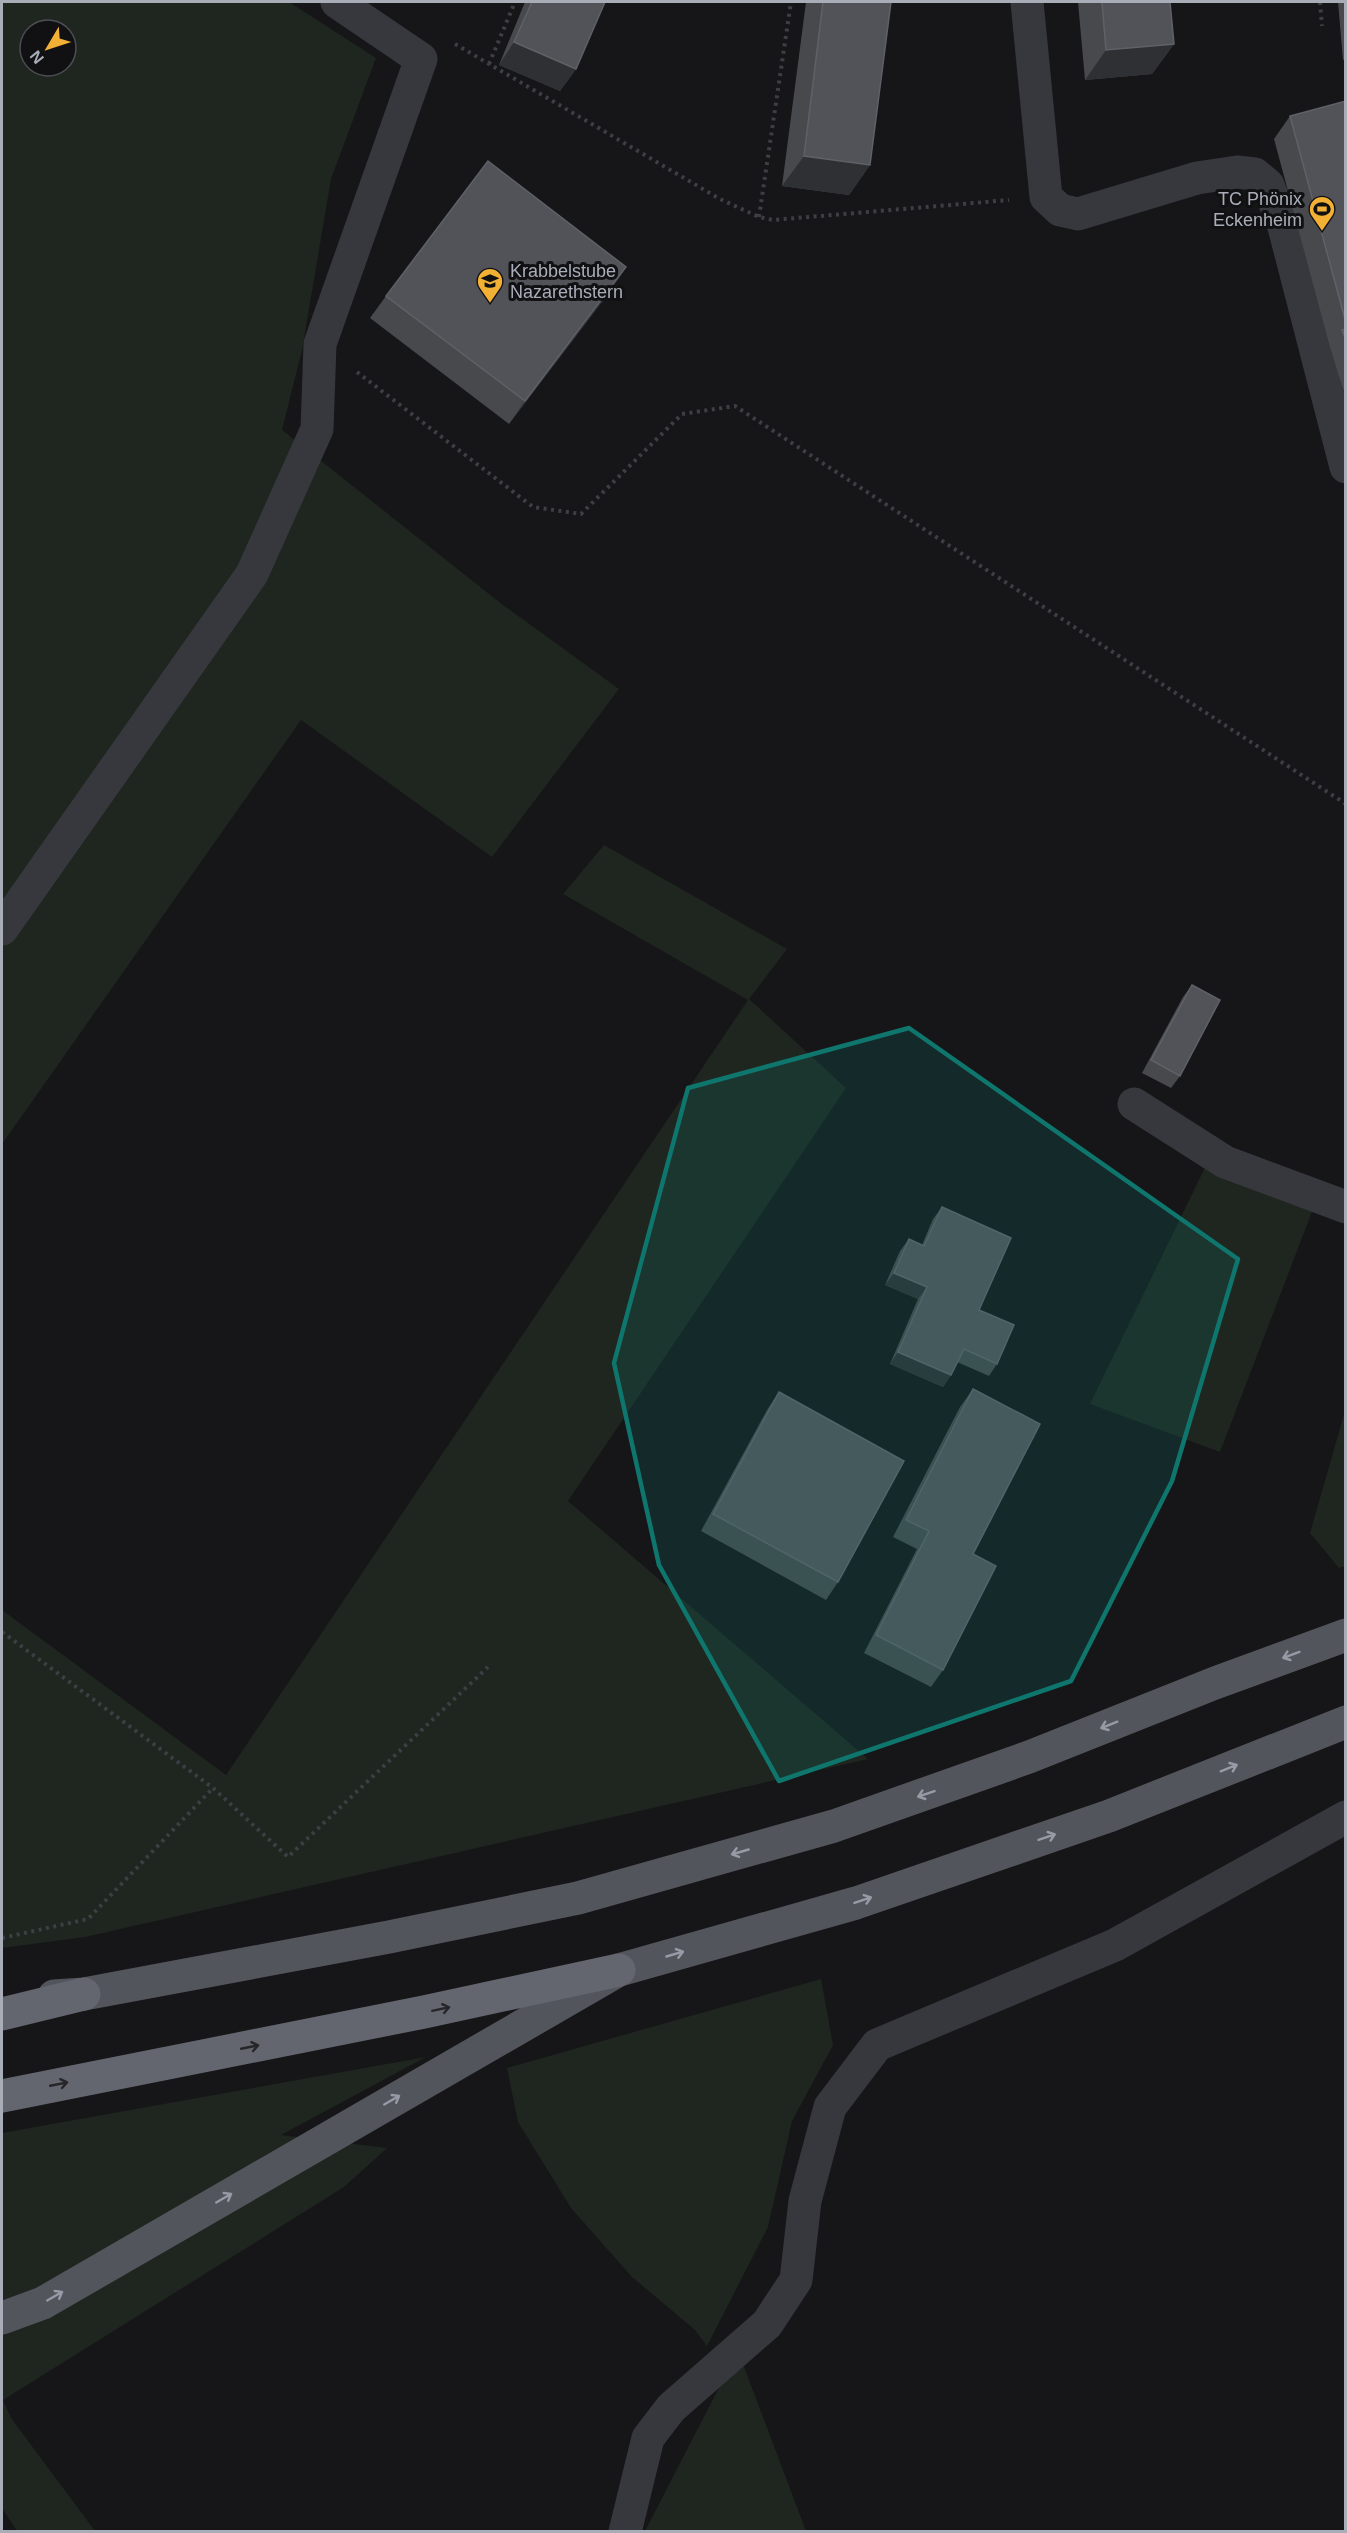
<svg xmlns="http://www.w3.org/2000/svg" width="1347" height="2533" viewBox="0 0 1347 2533" font-family="Helvetica,sans-serif">
<style>
.green{fill:#1e261f;fill-rule:evenodd}
.lines{fill:none;stroke-linecap:round;stroke-linejoin:round}
.path{stroke:#3d3f44;stroke-width:4;stroke-dasharray:3 4.5;stroke-linecap:butt}
.minor{stroke:#37383d;stroke-width:33}
.major{stroke:#53555c;stroke-width:33}
.highway{stroke:#63666e;stroke-width:33}
.wall{fill:#47494d}
.shaded-wall{fill:#2f3033}
.building{fill:#525359;stroke:#5f6168;stroke-width:1.5}
.oneway{stroke:#979ba6}
.oneway2{stroke:#26262a}
.marked{fill:#0f766e;fill-opacity:0.2;stroke:#0f766e;stroke-width:4.5;stroke-linejoin:round}
.labels{text-anchor:middle;stroke-width:6;stroke-linejoin:round;paint-order:stroke}
.poi-label{font-size:18px;fill:#a8adb8;stroke:#111113;text-anchor:end}
</style>
<rect width="100%" height="100%" fill="#161618"/>
<path class="green" d="M2 2H289L376 58 331 179 302 350 282 430 503 605 619 689 492 857 301 720 2 1144ZM30 30H66V66H30Z
M604 845 787 949 749 999 846 1088 568 1501 868 1759 85 1937 2 1948V1610L226 1775 748 1000 563 894Z
M1214 1149 1318 1196 1220 1452 1090 1404Z
M1345 1411 1346 1566 1339 1568 1310 1533Z
M821 1979 833 2045 792 2121 768 2227 707 2346 695 2330 632 2277 571 2208 518 2122 507 2068Z
M426 2057 281 2135 387 2148 344 2187 3 2400 11 2418 95 2531H17L2 2508V2133Z
M738 2351 806 2531H645Z"/>
<g class="lines">
<path class="path" d="M1320 2 1322 26
M455 44 720 199 759 217 773 220 1009 200
M489 64 515 2
M759 217 791 2
M357 372 533 507 581 514 682 414 735 406 1346 804
M2 1632 213 1788 288 1857 488 1667
M2 1938 88 1919 213 1788"/>
<path class="minor" d="M1027 2 1046 197 1060 210 1078 214 1197 178 1237 172 1255 174 1268 185 1284 227 1346 467
M2 929 252 574 317 429 320 344 421 59 337 2
M1134 1104 1225 1162 1346 1207
M625 2532 648 2438 671 2408 767 2324 796 2280 805 2201 830 2107 877 2045 1115 1945 1346 1817"/>
<path class="major" d="M54 1996 84 1994 389 1937 578 1898 834 1826 1029 1757 1215 1683 1346 1635
M2 2318 43 2303 619 1970 856 1903 1109 1816 1346 1722"/>
<path class="highway" d="M2 2014 84 1994
M2 2096 424 2012 619 1970"/>
</g>
<path class="wall" d="M525 2H605L576 69 560 91 499 65Z
M806 2H891L870 165 849 195 782 186Z
M1078 2H1170L1174 44 1152 74 1085 80Z
M1338 2H1346V59L1343 60Z
M1346 101V399L1330 347 1274 139 1290 116Z
M611 290 509 424 370 318 386 296Z
M1192 985 1180 1076 1171 1088 1142 1073 1183 997Z
M942 1207 997 1364 989 1376 957 1362 951 1375 943 1387 890 1364 918 1299 885 1285 900 1251 909 1239 922 1245 933 1219Z
M973 1389V1554L943 1670 931 1687 864 1653 917 1549 893 1537 960 1407Z
M779 1392 838 1582 826 1600 701 1531 767 1410Z"/>
<path class="shaded-wall" d="M514 42 576 69 560 91 499 65Z
M1174 44 1152 74 1085 80 1106 50Z
M804 156 870 165 849 195 782 186Z
M626 267 611 290 509 424 525 401Z
M894 1273 927 1287 918 1299 885 1285Z
M898 1352 951 1375 943 1387 890 1364Z"/>
<path class="building" d="M532 2H605L576 69 514 42Z
M823 2H891L870 165 804 156Z
M1102 2H1170L1174 44 1106 50Z
M1346 101V323L1290 116Z
M488 161 626 267 525 401 386 296Z
M1346 329V340L1342 330Z
M1192 985 1220 1000 1180 1076 1151 1060Z
M942 1207 1011 1238 979 1310 1014 1325 997 1364 964 1349 951 1375 898 1352 927 1287 894 1273 909 1239 924 1246Z
M973 1389 1040 1424 973 1554 996 1566 943 1670 876 1635 929 1531 906 1520Z
M779 1392 904 1461 838 1582 713 1514Z"/>
<defs><path id="oneway-shaft" d="M-6 0H5M1.5-3L5.5 0L1.5 3" fill="none" stroke-width="1.6" stroke-linecap="round" stroke-linejoin="round" transform="scale(1.5)"/></defs>
<g class="oneway">
<use href="#oneway-shaft" transform="translate(1291 1655) rotate(160)"/>
<use href="#oneway-shaft" transform="translate(1109 1725) rotate(158)"/>
<use href="#oneway-shaft" transform="translate(1229 1768) rotate(-22)"/>
<use href="#oneway-shaft" transform="translate(926 1794) rotate(161)"/>
<use href="#oneway-shaft" transform="translate(1047 1837) rotate(-19)"/>
<use href="#oneway-shaft" transform="translate(740 1852) rotate(164)"/>
<use href="#oneway-shaft" transform="translate(863 1900) rotate(-18)"/>
<use href="#oneway-shaft" transform="translate(675 1954) rotate(-16)"/>
<use href="#oneway-shaft" transform="translate(392 2100) rotate(-30)"/>
<use href="#oneway-shaft" transform="translate(224 2198) rotate(-30)"/>
<use href="#oneway-shaft" transform="translate(55 2296) rotate(-30)"/>
</g>
<g class="oneway2">
<use href="#oneway-shaft" transform="translate(441 2009) rotate(-12)"/>
<use href="#oneway-shaft" transform="translate(250 2047) rotate(-11)"/>
<use href="#oneway-shaft" transform="translate(59 2084) rotate(-11)"/>
</g>
<path class="marked" d="M909 1028 1238 1259 1172 1481 1071 1681 779 1781 659 1565 614 1363 688 1088Z"/>
<defs>
<g id="stadium-pin" transform="scale(1.35)"><path d="M0 17L-7.5 6A9.5 9.5 0 1 1 7.5 6Z" fill="#f2b134" stroke="#111113"/><path d="M0-5a6.5 5 0 1 0 0 10a6.5 5 0 1 0 0-10ZM-3.5-1.8h7v3.6h-7Z" fill="#111"/></g>
<g id="school-pin" transform="scale(1.35)"><path d="M0 17L-7.5 6A9.5 9.5 0 1 1 7.5 6Z" fill="#f2b134" stroke="#111113"/><path d="M0-5L7-2L0 1L-7-2ZM-4 1L0 2.5L4 1V4Q0 6-4 4Z" fill="#111"/></g>
</defs>
<g fill-rule="evenodd">
<use href="#stadium-pin" x="1322" y="209"/>
<use href="#school-pin" x="490" y="281"/>
</g>
<g class="labels">
<g class="poi-label">
<text x="1302" y="205">TC Phönix<tspan x="1302" dy="21">Eckenheim</tspan></text>
<text x="510" y="277" text-anchor="start">Krabbelstube<tspan x="510" dy="21">Nazarethstern</tspan></text>
</g>
</g>
<rect width="1347" height="2533" fill="none" stroke="#a8adb8" stroke-width="6"/>
<g transform="translate(48 48) rotate(231)"><circle r="28" fill="#111113" stroke="#4d4f55" stroke-width="1.5"/>
<path d="M0-4.5L10 22L0 15L-10 22Z" fill="#f2b134"/>
<text y="-9" font-size="16" font-weight="bold" text-anchor="middle" fill="#a8adb8">N</text>
</g>
</svg>
